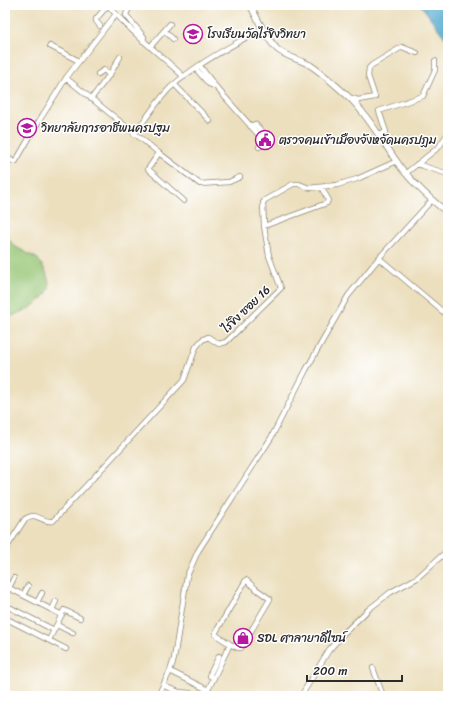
<svg xmlns="http://www.w3.org/2000/svg" width="453" height="701" viewBox="0 0 453 701" font-family="Sriracha,'Playpen Sans Thai',sans-serif">
<style>
.green{fill:#96c574;stroke:#607850}
.water{fill:#4fa8cc;stroke:#3d6a7c}
.lines{fill:none;stroke-linecap:round;stroke-linejoin:round}
.minor-casing{stroke:#8c8574;stroke-width:6}
.major-casing{stroke:#8c8574;stroke-width:7}
.minor{stroke:#fff;stroke-width:4.5}
.major{stroke:#fff;stroke-width:5.5}
.labels{text-anchor:middle;stroke-width:3;stroke-linejoin:round;paint-order:stroke}
.poi-label{font-size:12px;fill:#2b2b2b;stroke:#fff;text-anchor:start}
.street-label{font-size:12px;fill:#2b2b2b;stroke:#fff}
</style>
<rect width="100%" height="100%" fill="#fff"/>
<filter id="ink" filterUnits="userSpaceOnUse"><feTurbulence type="fractalNoise" baseFrequency=".025" numOctaves="2"/><feDisplacementMap in="SourceGraphic" scale="8" xChannelSelector="R" yChannelSelector="G"/><feConvolveMatrix kernelMatrix="1 2 1 2 8 2 1 2 1" color-interpolation-filters="sRGB"/></filter>
<filter id="wash" filterUnits="userSpaceOnUse"><feTurbulence type="fractalNoise" baseFrequency=".012" numOctaves="4" result="noise"/><feDisplacementMap in="SourceGraphic" scale="16" xChannelSelector="R" yChannelSelector="G"/><feGaussianBlur stdDeviation="0.9" result="paint"/><feColorMatrix in="noise" values="0 0 0 0 0 0 0 0 0 0 0 0 0 0 0 0 0 1.4 0 .05"/><feComposite in="paint" operator="in"/></filter>
<g filter="url(#wash)">
<rect width="100%" height="100%" fill="#ecdfbe"/>
<path class="green" d="M5 234 14 246 38 259 46 272 49 283V289L43 298 30 308 5 319Z"/>
<path class="water" d="M421 5H448V42Z"/>
</g>
<g filter="url(#ink)">
<g class="lines">
<g class="minor-casing">
<path id="minor" d="M108 5C131 33 158 52 184 77
M132 5 127 12 126 15 144 37 143 41
M100 26 96 21V19L108 5
M165 31 173 39
M50 46 79 61
M150 47 170 24
M200 66 216 87 265 142
M196 69 209 84 216 87
M98 74 104 70 110 75
M66 78 159 153 148 169 184 201
M175 85 210 121
M91 99 110 74 120 57
M350 99 353 98 358 100 375 97 368 76 369 68 372 65 402 47 417 53
M250 126 255 124 268 138 259 147
M134 134C145 120 158 100 170 88 197 63 232 46 263 28
M379 135 386 132 379 111 423 96 435 70V61
M5 148V147
M159 153 200 184 229 182 240 177
M5 156 14 162 16 161 39 121 66 78 116 14
M417 164 448 174
M406 173 439 147 448 133
M264 226 327 203 328 199 321 187
M379 258 448 316
M5 550 25 519C37 510 42 524 53 521L111 459 184 380 196 347 202 340 208 337 219 344 226 342 281 288 269 256 264 226 263 203 265 200 293 184H299L309 188 337 185 357 179 397 161
M9 588 62 615
M5 595 14 578
M23 595 28 586
M37 602 42 593
M5 605 54 630
M52 610 56 601
M5 618 66 649
M57 625 73 633
M49 640 64 610 80 618
M373 668 383 696
M170 671 208 690 230 644 216 635V632L246 580 256 589 270 599 241 648H238L230 644
M214 678 210 676V674L219 656
M164 686 179 692 190 693 200 696
M158 696 170 671 174 659 187 576 198 551 271 438 306 370 348 296 379 258 432 200
M301 696 329 650 343 634 369 609 391 592 417 578 448 550"/>
</g>
<g class="major-casing">
<path id="major" d="M250 5C258 19 265 37 277 49 286 57 299 59 310 65 325 75 339 88 352 100 372 121 385 146 402 169 416 186 431 200 448 213"/>
</g>
<use href="#minor" class="minor"/>
<use href="#major" class="major"/>
</g>
</g>
<defs>
<g id="school-ring" transform="scale(1)"><circle r="9.5" fill="#fff" stroke="#b5179e" stroke-width="1.5"/><path d="M0-5L7-2L0 1L-7-2ZM-4 1L0 2.5L4 1V4Q0 6-4 4Z" fill="#b5179e"/></g>
<g id="university-ring" transform="scale(1)"><circle r="9.5" fill="#fff" stroke="#b5179e" stroke-width="1.5"/><path d="M0-5L7-2L0 1L-7-2ZM-4 1L0 2.5L4 1V4Q0 6-4 4Z" fill="#b5179e"/></g>
<g id="civic-ring" transform="scale(1)"><circle r="9.5" fill="#fff" stroke="#b5179e" stroke-width="1.5"/><path d="M-.6-6.5H3V-4.5H.6V-3L4-1V1h2V6H-6V1h2V-1L-.6-3ZM-1.2 2.5V6h2.4V2.5Z" fill="#b5179e"/></g>
<g id="shop-ring" transform="scale(1)"><circle r="9.5" fill="#fff" stroke="#b5179e" stroke-width="1.5"/><path d="M-5-2.5h2.3a2.7 3.5 0 0 1 5.4 0H5L5.5 6h-11ZM-1.5-2.5h3a1.5 2.3 0 0 0-3 0Z" fill="#b5179e"/></g>
</defs>
<g fill-rule="evenodd">
<use href="#school-ring" x="193" y="34"/>
<use href="#university-ring" x="27" y="128"/>
<use href="#civic-ring" x="265" y="140"/>
<use href="#shop-ring" x="243" y="638"/>
</g>
<g class="labels">
<g class="poi-label">
<text x="207" y="38">โรงเรียนวัดไร่ขิงวิทยา</text>
<text x="41" y="132">วิทยาลัยการอาชีพนครปฐม</text>
<text x="279" y="144">ตรวจคนเข้าเมืองจังหจัดนครปฏม</text>
<text x="257" y="642">SDL ศาลายาดีไซน์</text>
</g>
<g class="street-label">
<text transform="translate(246 309) rotate(-44)" y="4">ไร่ขิง ซอย 16</text>
</g>
</g>
<rect width="453" height="701" fill="none" stroke="#fff" stroke-width="20"/>
<path d="M307 675v6h95v-6" fill="none" stroke="#2b2b2b" stroke-width="2"/>
<text x="313" y="675" font-size="12" fill="#2b2b2b" stroke="#ffffff" stroke-width="3" paint-order="stroke">200 m</text>
</svg>
